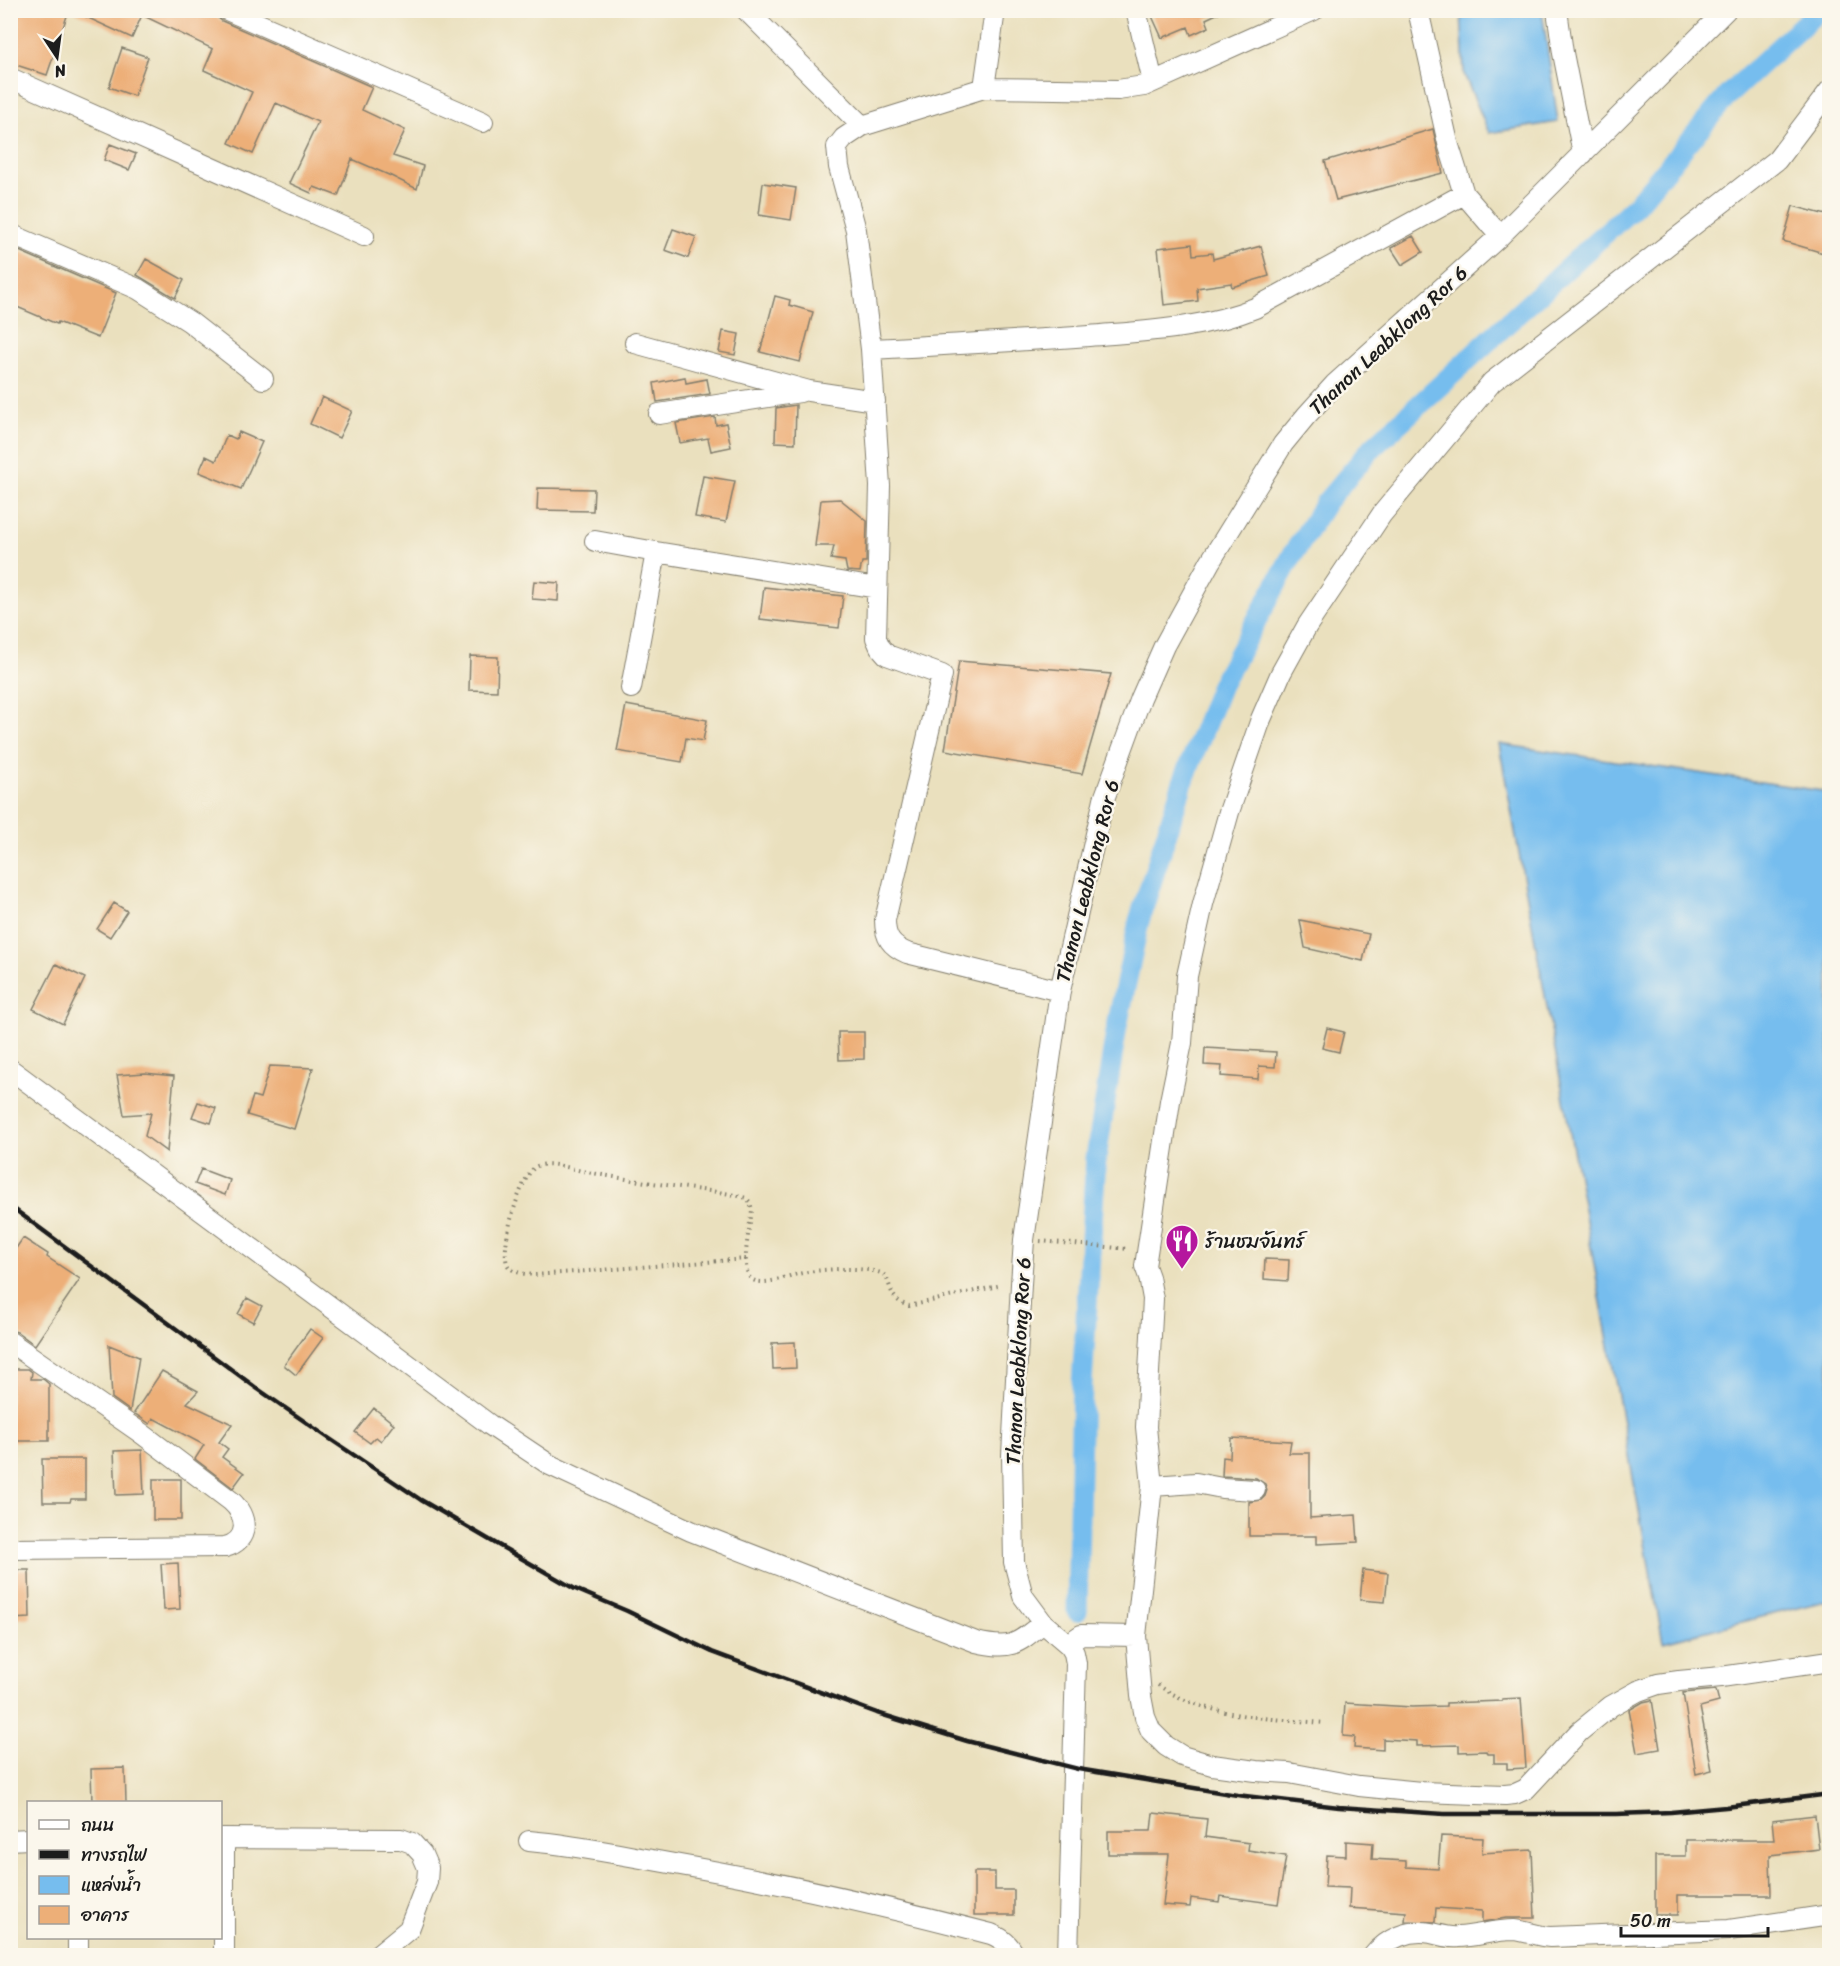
<svg xmlns="http://www.w3.org/2000/svg" width="1840" height="1966" viewBox="0 0 1840 1966" font-family="Sriracha,'Playpen Sans Thai',sans-serif">
<style>
.water{fill:#76bdee;stroke:#496c85;stroke-width:1.5}
.lines{fill:none;stroke-linecap:round;stroke-linejoin:round}
.canal{stroke:#76bdee;stroke-width:21}
.building{fill:#edaf78}
.minor-casing{stroke:#837e6d;stroke-width:22}
.path{stroke:#837e6d;stroke-width:4;stroke-dasharray:1.5 4.5;stroke-linecap:butt}
.minor{stroke:#fff;stroke-width:20}
.rail{stroke:#1c1c1c;stroke-width:4.5}
.labels{text-anchor:middle;stroke-width:5;stroke-linejoin:round;paint-order:stroke}
.street-label{font-size:20px;fill:#1c1c1c;stroke:#fbf7ec}
.poi-label{font-size:20px;fill:#1c1c1c;stroke:#fbf7ec;text-anchor:start}
</style>
<rect width="100%" height="100%" fill="#fbf7ec"/>
<filter id="ink" filterUnits="userSpaceOnUse"><feTurbulence type="fractalNoise" baseFrequency=".0167" numOctaves="2"/><feDisplacementMap in="SourceGraphic" scale="12" xChannelSelector="R" yChannelSelector="G"/><feConvolveMatrix kernelMatrix="1 2 1 2 8 2 1 2 1" color-interpolation-filters="sRGB"/></filter>
<filter id="wash" filterUnits="userSpaceOnUse"><feTurbulence type="fractalNoise" baseFrequency=".008" numOctaves="4" result="noise"/><feDisplacementMap in="SourceGraphic" scale="24" xChannelSelector="R" yChannelSelector="G"/><feGaussianBlur stdDeviation="1.35" result="paint"/><feColorMatrix in="noise" values="0 0 0 0 0 0 0 0 0 0 0 0 0 0 0 0 0 1.4 0 .05"/><feComposite in="paint" operator="in"/></filter>
<g filter="url(#wash)">
<rect width="100%" height="100%" fill="#eae0be"/>
<path class="water" d="M1461 11H1542L1558 122 1489 133 1464 74Z
M1499 744 1829 792V1600L1663 1642Z"/>
<g class="lines">
<path class="canal" d="M1077 1611 1082 1385 1096 1158 1117 1026 1139 921 1183 782 1221 685 1293 554 1326 502 1371 449 1636 205 1728 95 1819 10"/>
</g>
<g id="blocks">
<path class="building" d="M10 10H69L47 75 10 63Z
M71 10H215L217 17 222 21 372 87 362 110 405 130 393 156 423 166 417 189 391 176 352 159 338 196 314 187 311 193 289 183 318 122 276 103 253 154 229 143 252 92 204 70 213 49 142 15 132 38Z
M1160 10H1225L1206 19 1209 27 1191 35 1188 27 1162 38 1151 14Z
M122 48 148 57 134 96 109 87Z
M1433 129 1443 173 1336 200 1325 161Z
M110 144 136 154 129 170 104 160Z
M763 183 796 188 791 220 759 215Z
M1793 206 1830 216V255L1783 241Z
M673 229 696 237 688 258 665 250Z
M1413 236 1423 252 1402 265 1391 248Z
M1192 244 1193 255 1212 253 1213 259 1261 246 1269 276 1232 287 1231 283 1197 288 1198 301 1164 305 1158 248Z
M10 247 116 293 98 338 58 322 57 324 10 304Z
M146 259 184 280 175 298 137 275Z
M775 296 790 300 789 305 813 312 800 362 760 352Z
M723 331 739 334 735 355 719 352Z
M685 377 686 383 707 379 710 394 657 402 654 383Z
M322 397 352 411 339 438 310 424Z
M796 405 795 443 775 442 776 408Z
M715 417 716 425 726 423 731 447 711 451 708 438 680 443 676 423Z
M239 432 262 442 241 489 199 472 206 456 216 461 227 435 236 439Z
M703 476 735 481 726 522 695 517Z
M538 488 594 489 593 511 537 510Z
M840 499 867 521 866 562H862L860 572 847 571 845 561 831 559 834 546H815L821 500Z
M534 581 559 583 558 601 532 599Z
M764 587 843 596 839 628 760 619Z
M470 656 498 657 497 691 469 690Z
M959 661 1111 674 1082 774 945 750Z
M626 705 707 720 703 741 686 738 682 762 617 751Z
M114 903 127 911 110 937 97 929Z
M1300 920 1369 934 1363 961 1305 948Z
M56 964 85 978 63 1024 33 1009Z
M1327 1028 1344 1032 1339 1052 1322 1048Z
M838 1032H864V1059L839 1060Z
M1205 1048 1276 1052 1275 1067 1259 1066 1258 1079 1221 1076 1222 1066 1204 1065Z
M270 1066 313 1068 294 1129 247 1115 253 1096 260 1098Z
M145 1073 174 1076 167 1152 145 1136 151 1113 124 1115 117 1075Z
M198 1102 216 1108 211 1123 192 1117Z
M201 1169 230 1180 225 1195 195 1184Z
M23 1238 48 1254 47 1257 80 1279 35 1345 17 1332 10 1330V1257Z
M1265 1259 1289 1260 1288 1281 1264 1279Z
M247 1298 262 1306 253 1322 238 1314Z
M310 1329 323 1338 296 1375 284 1365Z
M795 1342 796 1368 773 1369 772 1343Z
M109 1345 139 1357 130 1411 112 1398Z
M10 1369H28L32 1372 31 1379H43L49 1384V1441H10Z
M162 1371 198 1391 187 1403 232 1424 219 1442 228 1449 222 1457 244 1473 233 1488 195 1459 204 1445 153 1418 150 1424 134 1413Z
M374 1408 394 1424 381 1441 376 1437 370 1443 355 1432Z
M1231 1438 1291 1441 1289 1453H1310V1518L1356 1515 1358 1542 1317 1544V1536H1249V1502L1261 1500 1265 1496 1267 1490 1265 1484 1256 1478 1222 1476 1223 1457 1230 1458Z
M142 1450 144 1494 116 1495 114 1451Z
M42 1459H85V1499H71L70 1502H43Z
M153 1479H181V1520H153Z
M178 1563 180 1609 164 1610 161 1564Z
M10 1570H29L30 1618 10 1619Z
M1363 1570 1388 1573 1385 1602 1360 1600Z
M1716 1690 1719 1702 1700 1707 1712 1770 1696 1774 1683 1693Z
M1521 1698 1526 1768 1507 1769V1763H1494V1754H1488L1487 1751 1459 1752V1745L1417 1746V1741L1383 1739V1750L1354 1748 1355 1737 1343 1736 1345 1703 1412 1707 1446 1706V1703L1502 1701V1699Z
M1652 1700 1660 1749 1637 1753 1629 1710 1643 1702Z
M125 1768 126 1803H92L91 1769Z
M1153 1813 1207 1819 1205 1837 1249 1843 1248 1850 1286 1856 1278 1904 1220 1896 1219 1902 1191 1898 1190 1907 1163 1905 1169 1854H1108V1831H1151Z
M1815 1815 1819 1849 1770 1855 1771 1895H1678V1915H1655V1856H1686V1840H1774L1772 1820Z
M1441 1836 1483 1838 1482 1853 1532 1850 1535 1918H1506L1482 1922V1911L1436 1908 1435 1922 1405 1921 1406 1912 1349 1908 1350 1888 1325 1887 1327 1855 1346 1856V1841L1373 1843 1372 1859 1406 1861V1867L1438 1869Z
M974 1872H995V1890H1014V1915H974Z"/>
</g>
</g>
<g filter="url(#ink)">
<use href="#blocks" fill-opacity="0" stroke="#837e6d" stroke-width="1.5"/>
<g class="lines">
<g class="minor-casing">
<path id="minor" d="M227 10 483 122
M746 10 862 126
M1136 10 1153 82
M1418 10 1448 143 1464 194
M1557 10 1563 53 1583 154
M10 78 364 236
M984 88 995 10
M1830 90 1777 160 1492 382 1382 514 1307 626 1281 673 1261 719 1229 812 1203 904 1187 976 1182 1043 1170 1101 1145 1266 1149 1277 1153 1299 1146 1427 1152 1486 1136 1636 1141 1696 1145 1717 1151 1731 1166 1746 1182 1756 1212 1765 1256 1771 1289 1773 1359 1786 1421 1792 1505 1795 1515 1794 1526 1789 1579 1732 1611 1706 1638 1691 1658 1684 1679 1681 1721 1677 1830 1661
M10 234 138 289 190 322 263 379
M635 343 809 391 875 401
M871 349C944 345 1017 341 1089 336 1145 331 1203 329 1255 308L1464 194 1500 236
M659 414 800 392
M595 541 656 552 877 588
M631 688 656 552
M1060 991 907 953C891 946 885 938 885 920L942 675 887 655 880 647 876 638 880 486 871 349 856 230 839 167 837 147 844 138 862 126 984 88 1118 90 1144 86 1314 10
M10 1069 490 1425 550 1465 691 1531 976 1642C1011 1650 1016 1645 1043 1623
M10 1342 141 1433 231 1501C248 1516 250 1541 225 1547L10 1549
M1152 1486 1196 1483 1222 1488 1255 1490
M1068 1644 1081 1635 1136 1636
M220 1838 401 1839 412 1843 422 1854 428 1868 427 1882 409 1929 376 1956
M10 1840 28 1839
M529 1841C576 1845 622 1855 669 1863 779 1882 884 1906 991 1934 1003 1939 1009 1944 1015 1956
M78 1956V1938
M224 1956V1838
M1068 1956 1076 1663 1074 1653 1070 1646 1043 1623 1023 1596 1014 1562 1012 1455 1021 1284 1024 1240 1060 991 1104 799 1141 698 1164 646 1210 562 1283 444 1306 416 1335 384 1500 236 1726 10
M1373 1956C1387 1938 1409 1929 1431 1933 1440 1935 1449 1938 1458 1937 1477 1936 1495 1930 1514 1930 1526 1931 1537 1936 1550 1937L1729 1930 1830 1915"/>
</g>
<path class="path" d="M1040 1241 1129 1249
M746 1259 535 1275C527 1274 516 1274 509 1267 497 1254 521 1172 537 1166 551 1161 568 1168 582 1171 617 1178 652 1183 687 1188 706 1191 727 1192 746 1198L750 1202 752 1210C750 1226 742 1260 748 1274 750 1280 756 1282 763 1282 774 1282 787 1276 798 1274 818 1269 863 1266 881 1273 893 1278 885 1299 909 1306L1002 1285
M1158 1685C1203 1717 1271 1719 1325 1723"/>
<use href="#minor" class="minor"/>
<path class="rail" d="M10 1206 255 1387 327 1437 421 1500 500 1546 575 1589 627 1611 712 1652 877 1713 967 1741 1078 1769 1237 1795 1339 1807 1444 1814H1616L1671 1812 1726 1807 1830 1794"/>
</g>
</g>
<defs>
<g id="restaurant-pin" transform="scale(1.725)"><path d="M0 17L-7.5 6A9.5 9.5 0 1 1 7.5 6Z" fill="#b5179e" stroke="#fbf7ec"/><path d="M-5-6h1v4h1v-4h1v4h1v-4h1v5L-1.5 .5V6h-2V.5L-5-1ZM5-6V6H3V1.5H1.5Q1.5-4 5-6Z" fill="#fff"/></g>
</defs>
<g fill-rule="evenodd">
<use href="#restaurant-pin" x="1182" y="1241"/>
</g>
<g class="labels">
<g class="street-label">
<text transform="translate(1388 340) rotate(-43)" y="7">Thanon Leabklong Ror 6</text>
<text transform="translate(1087 881) rotate(-76)" y="7">Thanon Leabklong Ror 6</text>
<text transform="translate(1018 1361) rotate(-87)" y="7">Thanon Leabklong Ror 6</text>
</g>
<g class="poi-label">
<text x="1205" y="1248">ร้านชมจันทร์</text>
</g>
</g>
<rect width="1840" height="1966" fill="none" stroke="#fbf7ec" stroke-width="36"/>
<rect x="27" y="1801" width="195" height="138" fill="#fbf7ec" stroke="#a29f99" stroke-width="1.5"/>
<rect x="39" y="1820" width="30" height="9" fill="#ffffff" stroke="#a29f99" stroke-width="1.5"/>
<text x="81" y="1831" font-size="18" fill="#1c1c1c">ถนน</text>
<rect x="39" y="1850" width="30" height="9" fill="#1c1c1c" stroke="#a29f99" stroke-width="1.5"/>
<text x="81" y="1861" font-size="18" fill="#1c1c1c">ทางรถไฟ</text>
<rect x="39" y="1876" width="30" height="18" fill="#76bdee" stroke="#a29f99" stroke-width="1.5"/>
<text x="81" y="1891" font-size="18" fill="#1c1c1c">แหล่งน้ำ</text>
<rect x="39" y="1906" width="30" height="18" fill="#edaf78" stroke="#a29f99" stroke-width="1.5"/>
<text x="81" y="1921" font-size="18" fill="#1c1c1c">อาคาร</text>
<g transform="translate(57 57) rotate(167)" stroke="#fbf7ec" stroke-width="4.5" paint-order="stroke">
<path d="M0-4.5L10 22L0 15L-10 22Z" fill="#1c1c1c"/>
<text y="-9" font-size="16" font-weight="bold" text-anchor="middle" fill="#1c1c1c">N</text>
</g>
<path d="M1621 1927v9h147v-9" fill="none" stroke="#1c1c1c" stroke-width="3"/>
<text x="1630" y="1927" font-size="18" fill="#1c1c1c" stroke="#fbf7ec" stroke-width="4.5" paint-order="stroke">50 m</text>
</svg>
